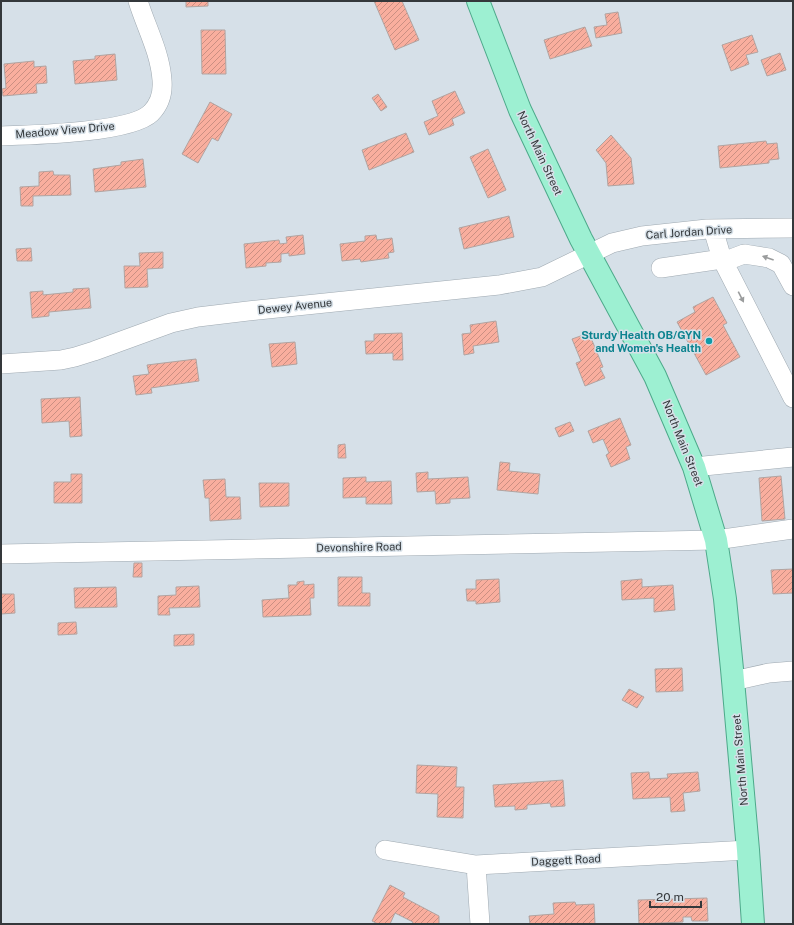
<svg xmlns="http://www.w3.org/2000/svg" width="794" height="925" viewBox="0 0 794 925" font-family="'Public Sans',sans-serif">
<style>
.building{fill:url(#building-hatch);stroke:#b1a4a1}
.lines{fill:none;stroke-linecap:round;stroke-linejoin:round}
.minor-casing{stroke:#9fa9b1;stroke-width:20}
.major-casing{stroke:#4da98a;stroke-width:24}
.minor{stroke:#fff;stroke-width:19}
.major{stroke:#9df0d2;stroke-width:22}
.oneway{fill:#9a9c9d}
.culture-dot{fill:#0f9aa8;stroke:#d6e0e8;stroke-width:1.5}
.labels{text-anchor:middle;stroke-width:3;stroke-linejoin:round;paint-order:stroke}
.street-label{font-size:11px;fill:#34383b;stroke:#d6e0e8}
.culture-label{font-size:11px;font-weight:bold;fill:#0d838f;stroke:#d6e0e8;text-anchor:end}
</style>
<defs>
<pattern id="building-hatch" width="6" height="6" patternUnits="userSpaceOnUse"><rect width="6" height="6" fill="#f9ae9e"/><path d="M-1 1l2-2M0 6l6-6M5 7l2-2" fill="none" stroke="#ca8f82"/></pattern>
</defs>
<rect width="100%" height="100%" fill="#d6e0e8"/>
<path class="building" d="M186 1H208V6L186 7Z
M374 1H402L419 40 395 50Z
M618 12 622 33 596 38 594 27 607 25 605 14Z
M585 27 592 46 550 59 544 40Z
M201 30H225L226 74H202Z
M752 35 758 52 746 55 749 64 731 71 722 45Z
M780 53 786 70 767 76 761 60Z
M115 54 117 80 75 84 73 61 95 59V56Z
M34 61V67L46 66 47 83 36 84 37 93 3 96 2 89 6 88 4 64Z
M455 91 465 113 452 119 454 125 429 135 424 122 438 116 432 101Z
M378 94 387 107 381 111 372 98Z
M210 102 232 114 218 141 212 138 198 163 182 154Z
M406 133 414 152 369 170 362 150Z
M611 135 631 158 634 184 608 186 606 163 596 150Z
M766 141 767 144 777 143 779 159 769 160V163L720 168 718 146Z
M488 149 506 190 488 198 470 157Z
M143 159 146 187 95 192 93 169 121 165V162Z
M53 171 54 175H70L71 195 33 196V206H21L20 187 39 186V172Z
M509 216 514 237 464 249 459 228Z
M303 235 305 254 289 256V253L281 254V262L266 263V266L246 268 244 244 279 240 280 244 287 243 286 237Z
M376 235 377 240 392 238 394 252 388 253 389 258 361 262 360 259 342 261 340 244 365 241V236Z
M31 248 32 261H17L16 249Z
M163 252V268L147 269 148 287 125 288 124 266H140L139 253Z
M89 288 91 308 49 312V316L32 318 30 292 43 291V295L73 292V289Z
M713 297 727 323 723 325 740 357 706 375 677 322 695 312 693 307Z
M496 321 499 342 473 346 474 353 464 355 462 334 471 333 470 325Z
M402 333 403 360H393V353L366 354 365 341H374V334Z
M589 333 603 367 600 368 605 378 585 386 576 363 581 361 572 339Z
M295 342 297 364 272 367 269 344Z
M196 359 199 381 151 388 152 393 136 395 133 376 149 374 147 365Z
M80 397 82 436 70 437 69 421 42 423 41 399Z
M620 418 631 445 626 447 630 459 611 467 606 455 609 453 603 439 593 443 588 431Z
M570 422 574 431 559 437 555 428Z
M345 444 346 458H338V445Z
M500 462 510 463 509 471 540 474 538 494 497 490Z
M428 472V479L468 477 470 498 450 499V503L436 504 435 491 417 492 416 473Z
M71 474H82V503H54V482H71Z
M781 476 785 519 762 521 759 478Z
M366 477V482L391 481 392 504H366V497L343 498V478Z
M225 479 226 497H240L241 519 210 521 209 498H205L203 480Z
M259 483H289V506L260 507Z
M134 563H142V577H133Z
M793 569V593L773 594 771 570Z
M338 577H362V593H370V606H338Z
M499 579 500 602 476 604V601H467L466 589H476V580Z
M642 579V587L673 585 675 610 654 612V598L622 600 621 581Z
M304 581V585L314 584V598H310L311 615 263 617 262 600 289 598 288 585H297V582Z
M199 586 200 607 169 608 170 615H158V596L176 595V587Z
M116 587 117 607 75 608 74 588Z
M1 594H14L15 613 1 614Z
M76 622 77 634 58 635V623Z
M194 634V645L174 646V635Z
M682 668 683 691 656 692 655 669Z
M629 689 644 697 637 708 622 700Z
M417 765 457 767 456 787H464L463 818 437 817 438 794 416 793Z
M649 772 650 779 668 778 667 774 698 772 700 791 683 793 685 811 671 812 670 797 633 799 631 773Z
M563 780 565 806 551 807 550 803 527 805V809L515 810V806L495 807 493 785Z
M390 885 405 893 403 897 439 916V924H412L413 922 395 913 390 924H378L372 921Z
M707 898 708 921H692L691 917H683V922L639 924 638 900Z
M575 902 576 905 594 904 595 924H530L529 916 554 914 553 903Z"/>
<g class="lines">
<g class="minor-casing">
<path id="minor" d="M1 136C32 135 130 133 151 113 160 104 163 92 162 80 160 52 146 27 138 1
M713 229 722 259 793 398
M723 262 744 254 769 258 781 264 793 286
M661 268 722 259
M1 364 61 360 75 357 94 351 171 323 198 317 248 311 499 285 542 277 612 243 642 236 707 229 793 228
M694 467 793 457
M1 554 716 540 793 529
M733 681 769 673 793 671
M385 850 476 865 748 850
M476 865 480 924"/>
</g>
<g class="major-casing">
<path id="major" d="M478 1 520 110 581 239 655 376 694 467 716 540 725 599 732 669 748 850 753 924"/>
</g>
<use href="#minor" class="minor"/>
<use href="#major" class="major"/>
</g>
<defs><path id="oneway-solid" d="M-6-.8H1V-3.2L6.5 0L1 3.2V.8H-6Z"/></defs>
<g class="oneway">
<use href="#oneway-solid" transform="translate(768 258) rotate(-161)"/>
<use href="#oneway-solid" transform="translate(741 297) rotate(63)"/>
</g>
<circle class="culture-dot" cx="709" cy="341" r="4"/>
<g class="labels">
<g class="street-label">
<text transform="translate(65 130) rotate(-5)" y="4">Meadow View Drive</text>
<text transform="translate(540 153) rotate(65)" y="4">North Main Street</text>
<text transform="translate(689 232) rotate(-4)" y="4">Carl Jordan Drive</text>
<text transform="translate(295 306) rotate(-6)" y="4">Dewey Avenue</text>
<text transform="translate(683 443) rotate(68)" y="4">North Main Street</text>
<text transform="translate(359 547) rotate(-1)" y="4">Devonshire Road</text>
<text transform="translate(740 760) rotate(-95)" y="4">North Main Street</text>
<text transform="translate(566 860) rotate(-3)" y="4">Daggett Road</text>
</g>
<g class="culture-label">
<text x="701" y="339">Sturdy Health OB/GYN<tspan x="701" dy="13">and Women's Health</tspan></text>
</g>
</g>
<rect width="794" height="925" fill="none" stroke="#34383b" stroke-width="4"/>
<path d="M650 901v6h51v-6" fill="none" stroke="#34383b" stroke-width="2"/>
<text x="656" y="901" font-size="12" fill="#34383b" stroke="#d6e0e8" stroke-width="3" paint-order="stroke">20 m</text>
</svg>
